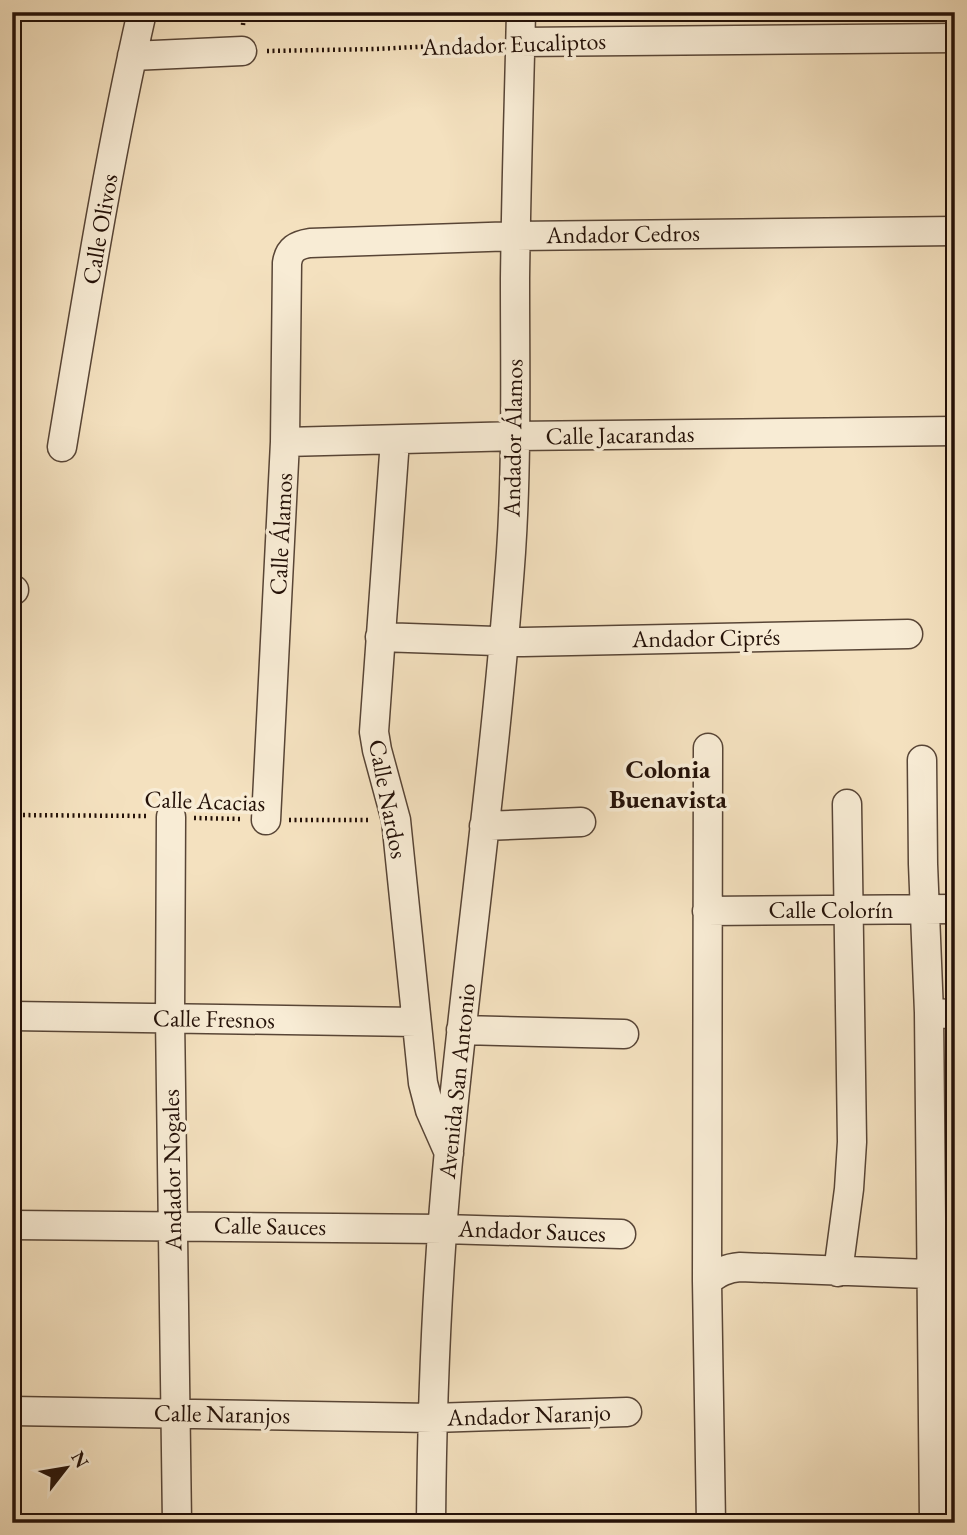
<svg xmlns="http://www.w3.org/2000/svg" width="967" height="1535" viewBox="0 0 967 1535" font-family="'EB Garamond',serif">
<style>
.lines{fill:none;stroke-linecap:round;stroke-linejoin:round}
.street-casing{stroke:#584536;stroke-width:31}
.path{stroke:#241108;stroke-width:4.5;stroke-dasharray:2 3.5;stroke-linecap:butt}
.street{stroke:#f8ecd5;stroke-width:28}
.labels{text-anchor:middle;stroke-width:7;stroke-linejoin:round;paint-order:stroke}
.street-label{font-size:24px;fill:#241108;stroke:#f8ecd5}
.neighbourhood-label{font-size:26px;font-weight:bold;fill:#241108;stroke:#f8ecd5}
</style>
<rect width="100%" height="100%" fill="#f4e1bf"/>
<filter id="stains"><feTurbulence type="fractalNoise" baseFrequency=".00286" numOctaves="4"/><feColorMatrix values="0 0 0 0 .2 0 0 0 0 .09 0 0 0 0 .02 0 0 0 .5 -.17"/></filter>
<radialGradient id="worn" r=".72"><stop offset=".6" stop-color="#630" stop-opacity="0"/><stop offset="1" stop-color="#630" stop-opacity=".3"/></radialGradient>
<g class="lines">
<g class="street-casing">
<path id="street" d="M520 42 955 38
M132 56 242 51
M395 440 374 732 377 750 396 820 423 1083 430 1110 449 1153
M285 442 515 436 955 431
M62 447C86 302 109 156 142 12
M12 590H14
M380 637 523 642 908 634
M708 748 707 1281 711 1523
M922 760 923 864 929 1013 934 1523
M171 817 170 1017 177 1523
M266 820 285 442 287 263C289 249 297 245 310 243L516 236 955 231
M484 826 581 822
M707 911 955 909
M929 1013 955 1014
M12 1016 416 1022
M461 1030 624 1034
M12 1225 443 1229 621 1234
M838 1272 849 1189 852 1142 847 804
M707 1281C718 1273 726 1268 740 1267L955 1275
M12 1411 432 1418 627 1412
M431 1523C432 1398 437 1274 449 1150 468 951 497 752 511 552 517 462 515 370 515 279 516 190 519 101 521 12"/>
</g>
<path class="path" d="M243 25 244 12
M267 51 376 49 496 43
M12 815 147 816
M194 818 242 819
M289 820H371"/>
<use href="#street" class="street"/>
</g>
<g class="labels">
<g class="street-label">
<text transform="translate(514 44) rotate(-2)" y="8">Andador Eucaliptos</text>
<text transform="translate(100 229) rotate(-80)" y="8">Calle Olivos</text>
<text transform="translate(623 234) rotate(-1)" y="8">Andador Cedros</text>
<text transform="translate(620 435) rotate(-1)" y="8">Calle Jacarandas</text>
<text transform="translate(513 438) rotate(-89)" y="8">Andador Álamos</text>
<text transform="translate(281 534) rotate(-87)" y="8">Calle Álamos</text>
<text transform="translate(706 638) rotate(-1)" y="8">Andador Ciprés</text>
<text transform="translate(388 799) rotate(79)" y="8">Calle Nardos</text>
<text transform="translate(205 801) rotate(2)" y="8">Calle Acacias</text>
<text x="831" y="918">Calle Colorín</text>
<text transform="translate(214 1019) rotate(1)" y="8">Calle Fresnos</text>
<text transform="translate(457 1081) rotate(-84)" y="8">Avenida San Antonio</text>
<text transform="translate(172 1170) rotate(-91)" y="8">Andador Nogales</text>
<text transform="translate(270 1226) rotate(1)" y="8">Calle Sauces</text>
<text transform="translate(532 1231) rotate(2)" y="8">Andador Sauces</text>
<text transform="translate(222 1414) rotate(1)" y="8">Calle Naranjos</text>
<text transform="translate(529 1415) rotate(-2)" y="8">Andador Naranjo</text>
</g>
<g class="neighbourhood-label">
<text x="668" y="778">Colonia<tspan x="668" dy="30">Buenavista</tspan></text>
</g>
</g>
<rect width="967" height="1535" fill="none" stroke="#f4e1bf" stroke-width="42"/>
<rect x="14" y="14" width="939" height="1507" fill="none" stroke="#241108" stroke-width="3.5"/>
<rect x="21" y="21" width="925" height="1493" fill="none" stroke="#241108" stroke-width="2"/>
<g transform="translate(66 1468) rotate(59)" stroke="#f8ecd5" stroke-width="5" paint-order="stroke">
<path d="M0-5L12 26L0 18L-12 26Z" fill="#241108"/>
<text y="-10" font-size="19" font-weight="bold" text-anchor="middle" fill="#241108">N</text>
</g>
<rect width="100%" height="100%" filter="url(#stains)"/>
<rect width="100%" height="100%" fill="url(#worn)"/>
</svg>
